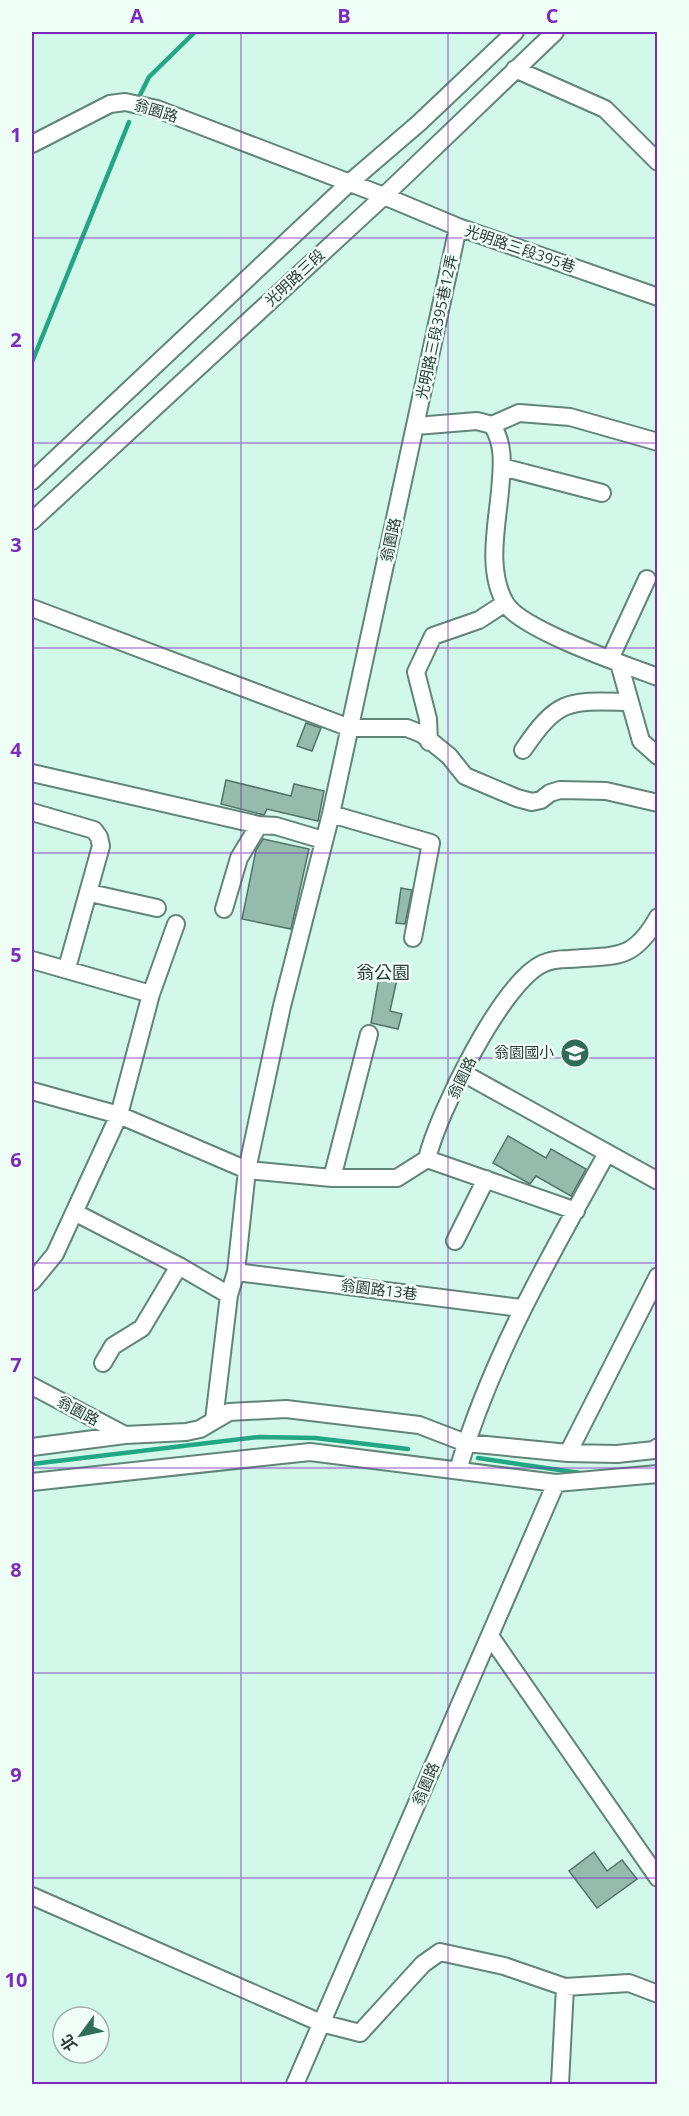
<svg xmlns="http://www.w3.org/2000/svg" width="689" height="2116" viewBox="0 0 689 2116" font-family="'Open Sans','Noto Sans TC',sans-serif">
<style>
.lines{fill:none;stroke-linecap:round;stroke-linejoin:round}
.stream{stroke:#22a783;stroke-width:4.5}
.building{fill:#95bbac;stroke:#517467;stroke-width:1.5}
.minor-casing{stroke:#618577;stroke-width:20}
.minor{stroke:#fff;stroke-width:16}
.grid{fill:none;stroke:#7b2cbf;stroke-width:1.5;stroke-opacity:0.55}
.labels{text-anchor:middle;stroke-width:5;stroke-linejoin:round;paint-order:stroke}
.street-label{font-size:15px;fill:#2c3c36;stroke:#effff8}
.poi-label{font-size:15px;fill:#2c3c36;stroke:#effff8;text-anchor:end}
.quarter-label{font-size:18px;fill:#2c3c36;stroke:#effff8}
.neatline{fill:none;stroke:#7b2cbf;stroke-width:2}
.grid-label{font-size:20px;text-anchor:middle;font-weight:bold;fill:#7b2cbf}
</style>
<rect width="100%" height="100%" fill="#d1f8e8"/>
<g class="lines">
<path class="stream" d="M140 95 149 77 195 32
M32 362 129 122
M478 1458 580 1473
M32 1464 259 1437 315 1438 408 1449"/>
</g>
<path class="building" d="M306 723 321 728 312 751 297 746Z
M226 780 291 796 294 784 324 791 318 821 267 809 264 815 221 804Z
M263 839 309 849 291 929 242 919 256 850Z
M401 888 412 890 405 924 396 923Z
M381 966 399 970 390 1011 402 1014 398 1029 371 1023Z
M508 1136 546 1158 551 1149 586 1169 571 1196 536 1176 530 1184 493 1163Z
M594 1852 607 1871 622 1860 637 1879 597 1908 569 1871Z"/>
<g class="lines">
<g class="minor-casing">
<path id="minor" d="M515 69 605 109 658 162
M32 144 110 104 125 102 157 109 384 196 458 227 658 297
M492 425 519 413 570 417 658 442
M416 426 477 421 492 425C505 445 502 467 500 491 497 525 486 572 506 604 522 630 625 665 658 677
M502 467 602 493
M32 481 348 184 419 123 515 32
M32 521 384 196 555 32
M32 608 350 728H407L422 734 449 756 465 776 517 798 532 802 541 800 550 793 560 790 606 791 658 803
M610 659 647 579
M619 663 641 741 658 756
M429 742 428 719 416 672 433 636 479 620 505 603
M523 750C559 697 569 701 629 702
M32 773 259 825
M32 812 94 830 99 837 101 846 67 968
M331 814 431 843 413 938
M90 893 157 908
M224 909 239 858 259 825 276 826 323 840
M32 960 151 994
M463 1073 658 1181
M32 1091 119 1115 247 1170 332 1178H397L427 1159C438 1113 501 984 542 964 550 960 561 959 569 959 615 955 633 962 658 917
M427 1159 576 1211
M332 1178 369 1034
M76 1213 179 1266 229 1295
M455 1241 486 1179
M236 1272 521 1308
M32 1282 55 1254 119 1115 151 994 176 924
M103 1363 113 1346 142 1328 179 1266
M32 1386 125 1435
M214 1420 229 1295 236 1272 247 1170 282 1006 331 814 458 227
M32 1447 125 1435 186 1432 200 1429 229 1412 286 1409 419 1425 466 1443 568 1453 617 1454 654 1450 658 1447
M568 1453 658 1276
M458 1470C491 1357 550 1256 607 1153
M32 1482 310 1452 556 1483 658 1474
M490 1636 658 1878
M32 1896 321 2023 360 2033 423 1964 440 1952 504 1966 565 1987 560 2084
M565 1987 629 1983 658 1994
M295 2084 556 1483"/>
</g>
<use href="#minor" class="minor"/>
</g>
<path class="grid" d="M241 32V2084M448 32V2084M32 238H658M32 443H658M32 648H658M32 853H658M32 1058H658M32 1263H658M32 1468H658M32 1673H658M32 1878H658"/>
<defs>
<g id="school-disc" transform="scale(1.5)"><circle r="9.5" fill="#306d59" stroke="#effff8"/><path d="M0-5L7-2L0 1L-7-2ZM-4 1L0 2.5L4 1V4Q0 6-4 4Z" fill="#fff"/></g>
</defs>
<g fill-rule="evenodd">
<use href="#school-disc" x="575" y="1053"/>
</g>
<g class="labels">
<g class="street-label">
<text transform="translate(156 111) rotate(17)" y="5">翁園路</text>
<text transform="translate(520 249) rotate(19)" y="5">光明路三段395巷</text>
<text transform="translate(295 278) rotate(-43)" y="5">光明路三段</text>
<text transform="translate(437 327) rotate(-78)" y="5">光明路三段395巷12弄</text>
<text transform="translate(391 540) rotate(-78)" y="5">翁園路</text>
<text transform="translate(462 1078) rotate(-64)" y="5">翁園路</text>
<text transform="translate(379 1290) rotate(7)" y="5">翁園路13巷</text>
<text transform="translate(78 1411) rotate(28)" y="5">翁園路</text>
<text transform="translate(426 1784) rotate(-67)" y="5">翁園路</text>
</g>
<g class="poi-label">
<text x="554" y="1058">翁園國小</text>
</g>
<g class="quarter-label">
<text x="383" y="979">翁公園</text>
</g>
</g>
<rect width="689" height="2116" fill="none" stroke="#effff8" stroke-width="66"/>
<g transform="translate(81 2035) rotate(237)"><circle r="28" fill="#effff8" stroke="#a1b1aa" stroke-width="1.5"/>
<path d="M0-4.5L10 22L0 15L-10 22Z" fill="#306d59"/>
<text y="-9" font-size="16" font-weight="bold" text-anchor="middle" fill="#2c3c36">北</text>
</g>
<rect x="33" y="33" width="623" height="2050" class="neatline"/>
<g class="grid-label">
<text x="137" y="23">A</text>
<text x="344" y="23">B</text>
<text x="552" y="23">C</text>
<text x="16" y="142">1</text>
<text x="16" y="347">2</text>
<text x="16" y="552">3</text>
<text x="16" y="757">4</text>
<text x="16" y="962">5</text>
<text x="16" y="1167">6</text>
<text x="16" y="1372">7</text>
<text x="16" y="1577">8</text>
<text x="16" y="1782">9</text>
<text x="16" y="1987">10</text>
</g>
</svg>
